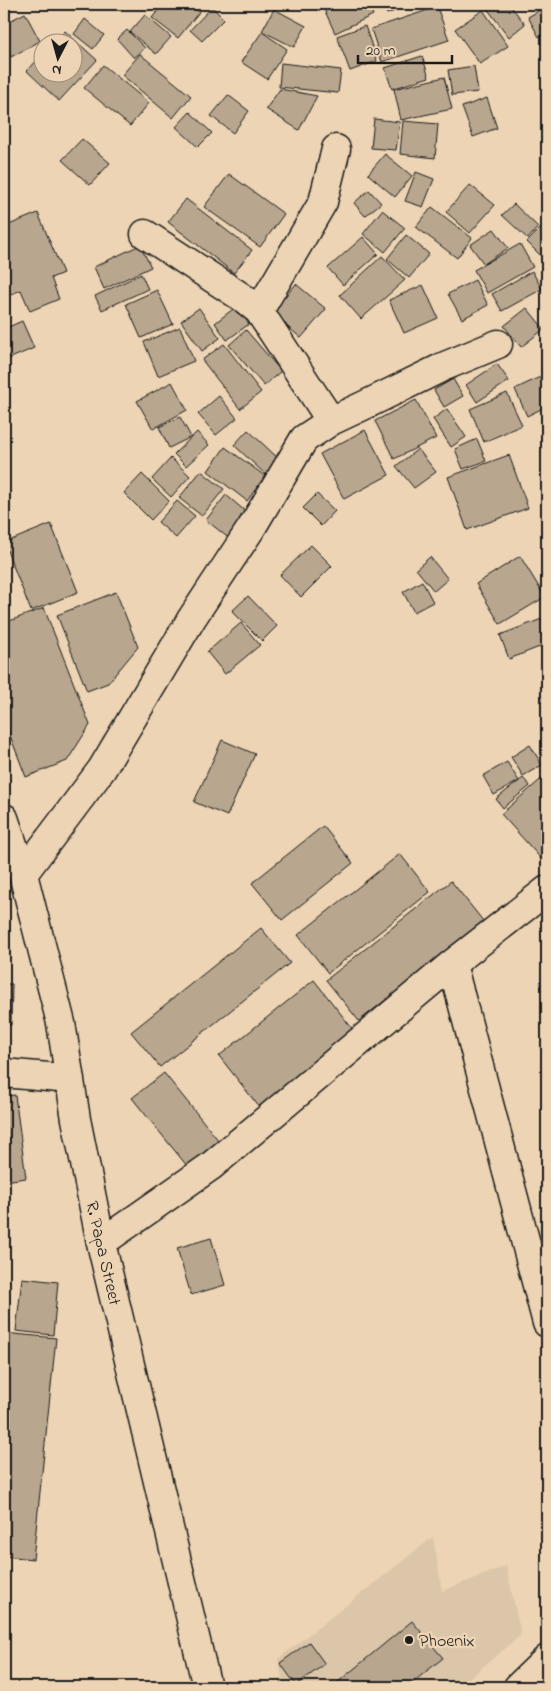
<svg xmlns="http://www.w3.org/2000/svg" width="551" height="1691" viewBox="0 0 551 1691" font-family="'Indie Flower',sans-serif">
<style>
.built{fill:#dcc6a9}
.building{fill:#b8a68f;stroke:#1c1c1c}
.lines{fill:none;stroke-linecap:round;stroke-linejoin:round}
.street-casing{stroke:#1c1c1c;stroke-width:31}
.secondary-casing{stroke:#1c1c1c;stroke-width:31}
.street{stroke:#ecd4b4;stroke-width:28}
.secondary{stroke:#ecd4b4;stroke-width:28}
.poi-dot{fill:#1c1c1c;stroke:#ecd4b4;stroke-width:2}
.labels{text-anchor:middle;stroke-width:5;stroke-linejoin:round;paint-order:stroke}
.street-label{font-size:18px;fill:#1c1c1c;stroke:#ecd4b4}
.poi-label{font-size:18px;fill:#1c1c1c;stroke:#ecd4b4;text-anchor:start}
</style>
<rect width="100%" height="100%" fill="#ecd4b4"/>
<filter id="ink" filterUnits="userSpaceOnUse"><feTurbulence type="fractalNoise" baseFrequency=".02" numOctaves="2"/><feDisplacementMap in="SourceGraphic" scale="10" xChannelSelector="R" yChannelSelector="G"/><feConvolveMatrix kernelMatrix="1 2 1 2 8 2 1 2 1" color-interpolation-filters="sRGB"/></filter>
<g filter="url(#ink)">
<path class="built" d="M433 1537 442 1591 506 1566 521 1635 459 1687H284L278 1659Z"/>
<path class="building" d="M163 4H188L199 12 178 38 152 18Z
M335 4H368L373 15 335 33 324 9Z
M382 4H411L387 14Z
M491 4H509L525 24 509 37 486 7Z
M547 6V32L539 37 528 17Z
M212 7 224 19 202 41 190 30Z
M437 7 449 40 382 62 371 29Z
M274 9 306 26 294 47 262 31Z
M483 10 508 46 480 64 455 29Z
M25 13 40 41 11 57 4 43V24Z
M145 15 171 37 156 54 130 32Z
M85 19 104 35 93 49 74 34Z
M365 26 377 61 350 71 337 36Z
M127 30 145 48 134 58 117 39Z
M65 31 97 60 59 101 27 71 42 55V72H72V42H54Z
M262 32 287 49 267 79 241 62Z
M140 54 191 96 173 118 122 75Z
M422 56 429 77 392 89 385 68Z
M281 63 341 70 338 93 279 87Z
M103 65 149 103 130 126 84 88Z
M474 66 478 92 452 95 448 70Z
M444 77 452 109 401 120 394 89Z
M280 89 317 96 299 130 266 109Z
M228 95 249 111 233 133 211 116Z
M487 98 497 128 473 137 462 107Z
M190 112 212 133 198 147 176 127Z
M374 119 400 122 396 150 371 148Z
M403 121 438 124 435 158 400 154Z
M82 139 110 163 90 185 62 160Z
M385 154 412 176 395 197 368 174Z
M416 172 434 179 423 207 405 201Z
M229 174 284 214 260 247 204 207Z
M470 185 495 205 470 233 446 212Z
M369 190 381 203 365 216 354 203Z
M186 199 252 250 234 273 168 222Z
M514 204 538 227 528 239 502 215Z
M432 207 472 238 457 258 416 227Z
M382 210 405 228 385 252 363 234Z
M38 213 63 273 51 278 59 299 30 311 21 290 4 297V227Z
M547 222V262L527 242Z
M494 229 508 248 484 264 470 245Z
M406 235 429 254 409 278 387 259Z
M363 237 378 254 343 285 328 268Z
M520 244 533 267 487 293 474 270Z
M140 245 151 267 104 289 94 267Z
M382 256 405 280 361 319 340 295Z
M532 271 542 289 502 311 492 294Z
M141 274 148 289 102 310 95 296Z
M475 280 488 305 462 319 448 294Z
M296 284 326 309 301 338 271 313Z
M423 285 438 318 404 333 389 300Z
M157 290 173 324 141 338 126 304Z
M237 306 249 324 227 340 215 323Z
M199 308 220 338 202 351 181 321Z
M527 308 544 329 521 347 504 326Z
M22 321 34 348 4 361V329Z
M180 327 194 361 158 376 144 342Z
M246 330 281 371 264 386 229 345Z
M224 344 261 392 240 409 202 360Z
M497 364 509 381 477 402 466 385Z
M540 377 547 392V406L527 416 515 389Z
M453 379 463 396 444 407 434 390Z
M172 382 187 410 153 429 137 401Z
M507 393 522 425 484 442 470 409Z
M219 396 237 418 216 435 198 414Z
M416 400 436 438 394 459 375 421Z
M447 409 466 437 451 447 433 419Z
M180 417 191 437 169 448 159 427Z
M248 430 280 460 266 475 234 445Z
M365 430 389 475 344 499 320 454Z
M197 432 209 445 186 466 174 454Z
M477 439 486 461 463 469 455 449Z
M225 447 265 476 247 501 208 471Z
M418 449 436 472 414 488 396 466Z
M509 455 528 508 467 530 448 477Z
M171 458 190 476 171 497 152 479Z
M201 471 224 489 202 516 179 498Z
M142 474 169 501 151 520 124 493Z
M317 494 335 511 321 526 303 508Z
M226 495 251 516 231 540 206 520Z
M177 501 195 516 176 538 158 522Z
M51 524 78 592 31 611 4 543Z
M311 545 332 566 301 597 280 575Z
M520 556 545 597 500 624 476 584Z
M430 557 448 579 434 591 416 569Z
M422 581 433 602 414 612 403 592Z
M116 592 138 647 108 683 87 691 57 615Z
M248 596 277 626 262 641 232 611Z
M44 608 90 725 67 761 26 777 4 720V623Z
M547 617V644L509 659 500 635Z
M241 623 260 645 225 674 207 652Z
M222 740 255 754 227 816 194 802Z
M530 745 542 765 523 776 511 757Z
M507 762 519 781 494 795 483 776Z
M547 774V861L545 863 501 814Z
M523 778 530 786 503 808 496 799Z
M323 826 353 863 282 920 252 883Z
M400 854 430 892 328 973 298 935Z
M451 881 484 922 359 1021 326 980Z
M261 928 290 963 160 1067 131 1032Z
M314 980 355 1032 260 1108 219 1056Z
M4 984H12L11 1025H4Z
M164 1073 219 1141 188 1167 132 1098Z
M15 1095 26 1178 4 1181V1096Z
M211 1238 225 1285 191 1295 177 1248Z
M22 1278 58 1282 53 1335 16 1331Z
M4 1333 56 1338 33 1559 4 1556Z
M412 1621 443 1658 407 1687H332Z
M309 1642 325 1664 296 1685 280 1663Z"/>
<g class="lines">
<g class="street-casing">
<path id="street" d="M145 234 243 298 259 311
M331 421 259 311 323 202 336 149
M4 818 23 874 61 1023 76 1119 101 1243 207 1687
M23 874 102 769 192 618 252 527 304 439 331 421 367 404 445 366 498 344
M452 964 547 1323
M4 1073 70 1079
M101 1243 211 1166 452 964 547 890"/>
</g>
<g class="secondary-casing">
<path id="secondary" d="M518 1687 547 1659"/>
</g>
<use href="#street" class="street"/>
<use href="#secondary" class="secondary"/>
</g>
</g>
<circle class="poi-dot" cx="409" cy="1640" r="5"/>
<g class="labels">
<g class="street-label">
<text transform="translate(104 1253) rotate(77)" y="6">R. Papa Street</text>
</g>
<g class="poi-label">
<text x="419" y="1646">Phoenix</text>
</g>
</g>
<rect width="551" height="1691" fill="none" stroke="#ecd4b4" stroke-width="20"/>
<rect x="10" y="10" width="531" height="1671" fill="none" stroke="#1c1c1c" stroke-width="2" filter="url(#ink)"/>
<g transform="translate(58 58) rotate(186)"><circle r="24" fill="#ecd4b4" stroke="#998a77"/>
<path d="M0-4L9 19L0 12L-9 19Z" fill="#1c1c1c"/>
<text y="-8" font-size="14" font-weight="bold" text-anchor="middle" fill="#1c1c1c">N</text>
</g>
<path d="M358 55v8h94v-8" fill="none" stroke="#1c1c1c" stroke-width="2.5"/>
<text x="366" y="55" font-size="15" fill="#1c1c1c" stroke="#ecd4b4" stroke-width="4" paint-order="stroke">20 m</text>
</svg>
